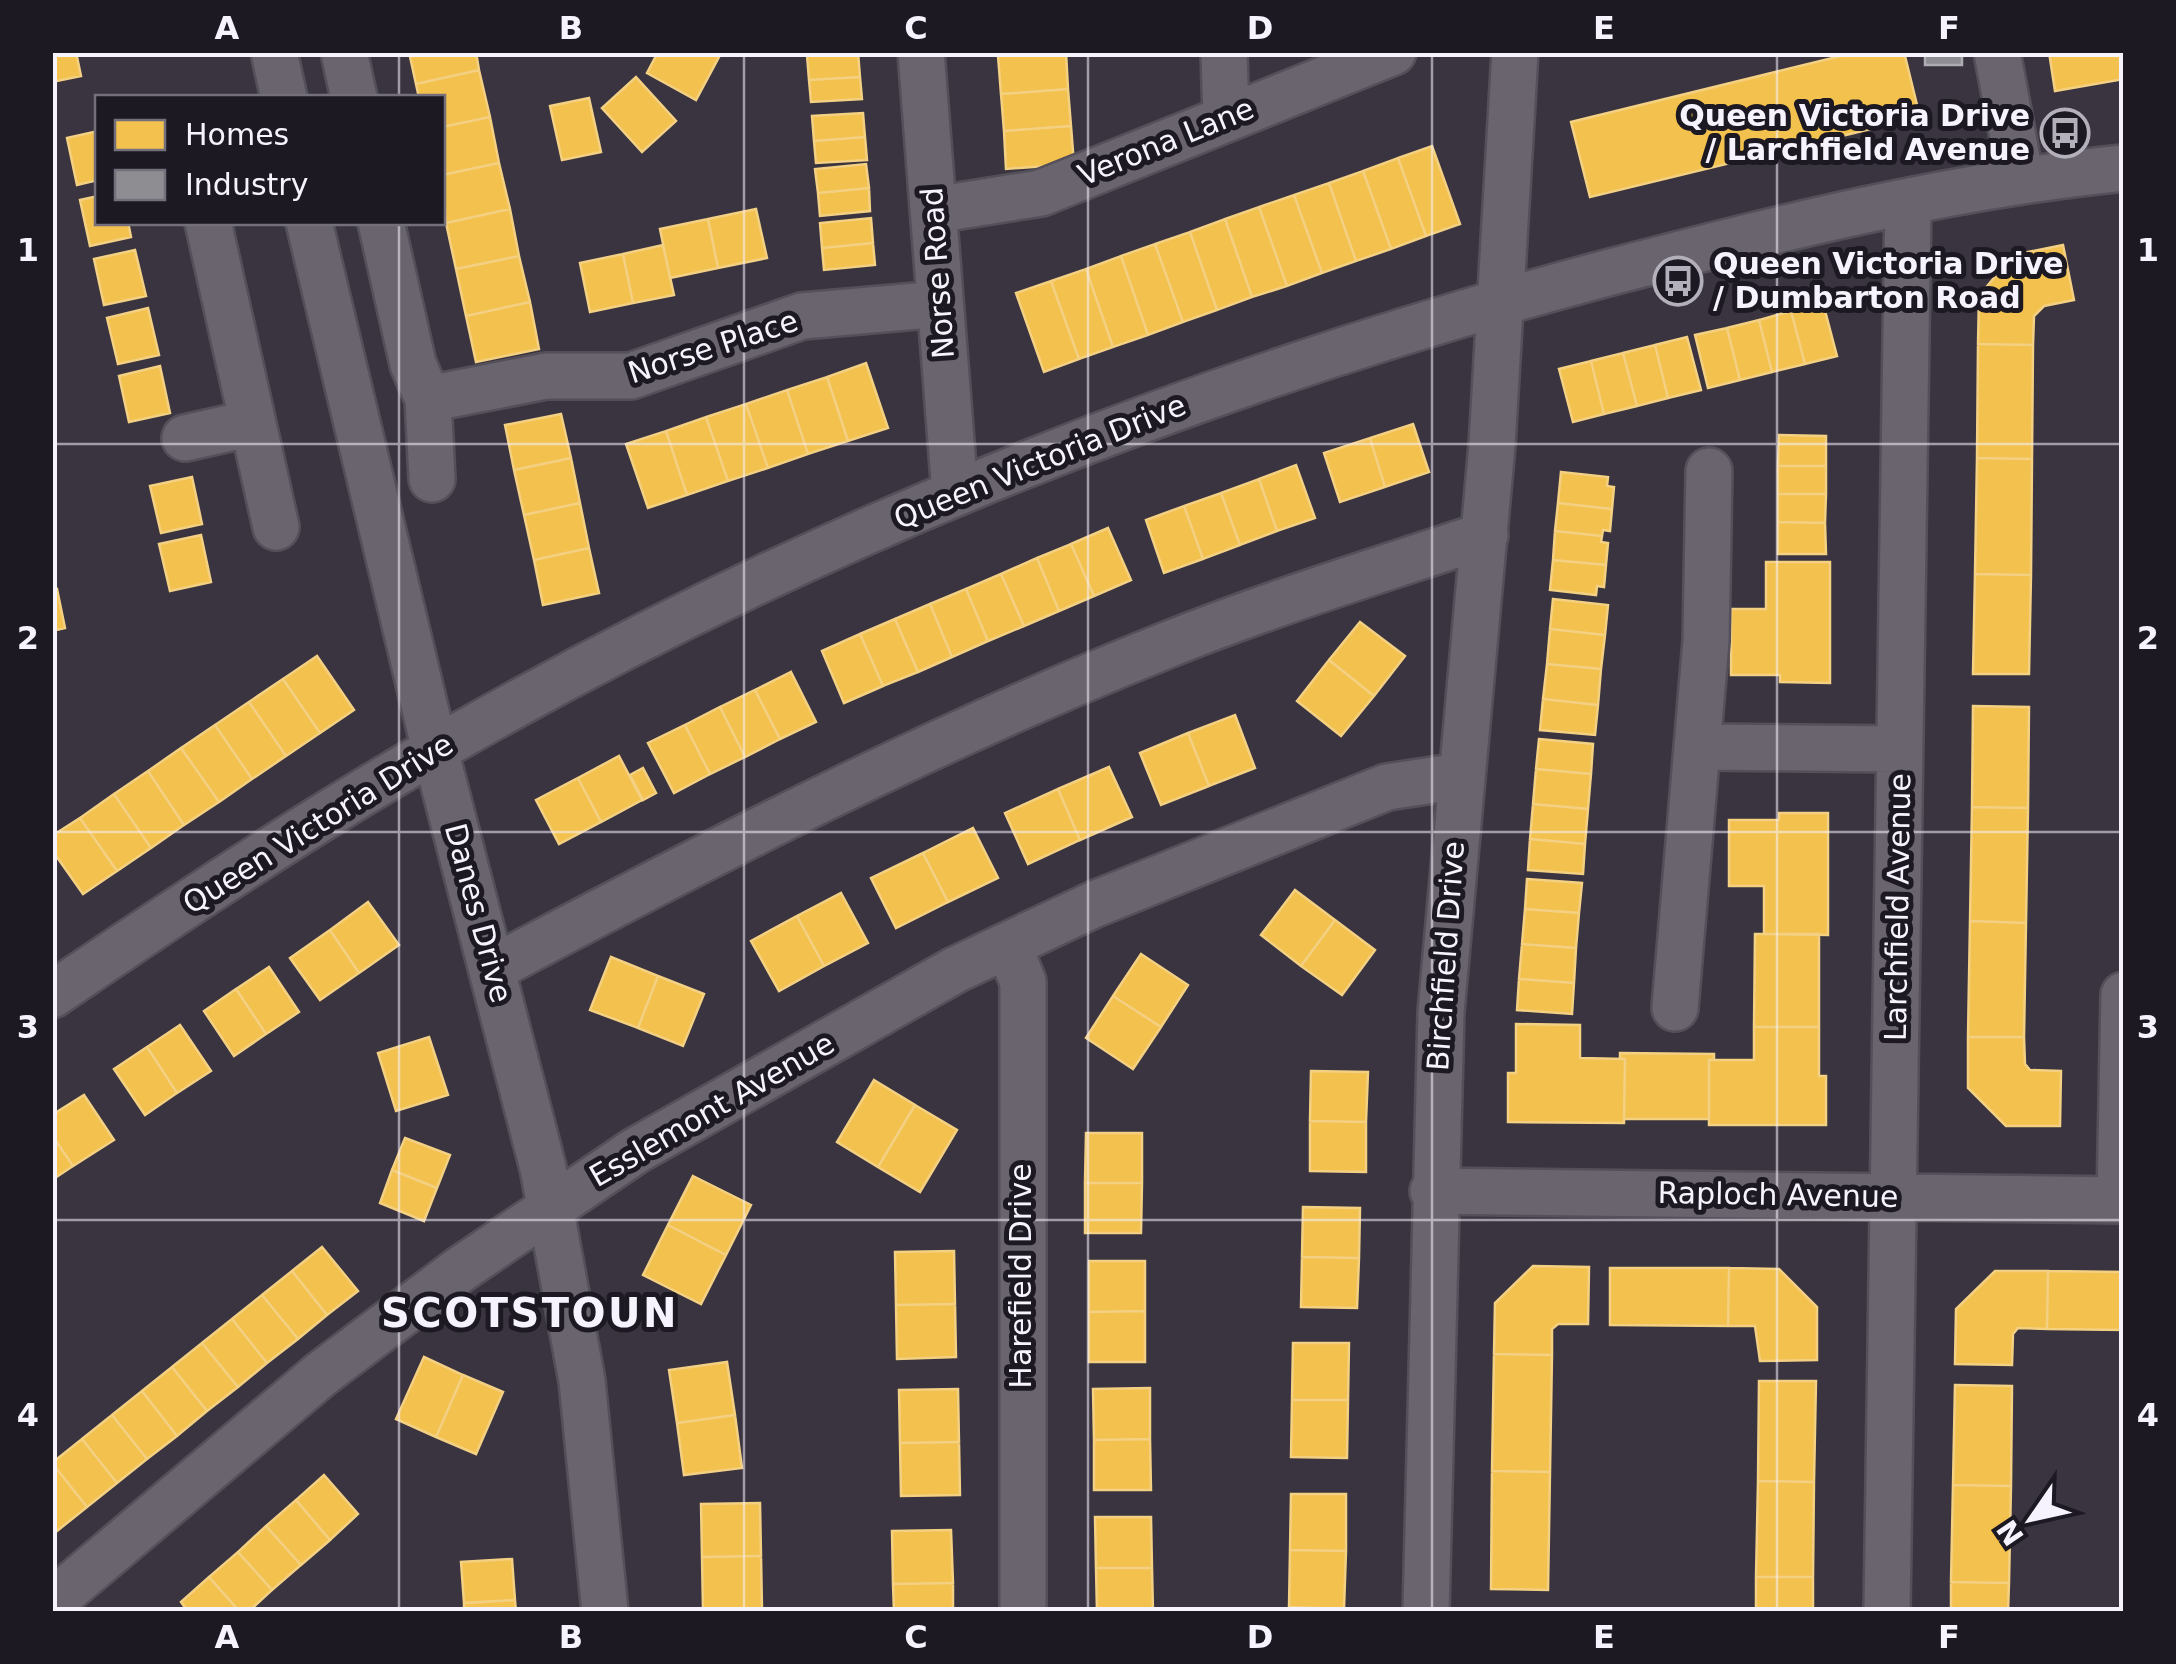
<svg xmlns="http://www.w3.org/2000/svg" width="2176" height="1664" viewBox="0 0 2176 1664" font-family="'DejaVu Sans',sans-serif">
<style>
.homes{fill:#f2c14e;stroke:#f4d083;stroke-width:2.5}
.industry{fill:#8d8d92;stroke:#adacb2;stroke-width:2.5}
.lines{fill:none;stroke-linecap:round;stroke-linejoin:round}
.minor-casing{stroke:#545059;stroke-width:50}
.minor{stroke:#69646e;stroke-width:45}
.grid{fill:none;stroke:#f7f3fe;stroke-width:2.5;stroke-opacity:0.55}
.labels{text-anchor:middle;stroke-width:10;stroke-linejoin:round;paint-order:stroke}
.poi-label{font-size:30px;font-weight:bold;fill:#f7f3fe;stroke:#1d1923;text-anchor:end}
.street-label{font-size:30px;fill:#f7f3fe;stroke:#1d1923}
.district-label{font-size:40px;font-weight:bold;letter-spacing:2.5px;fill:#f7f3fe;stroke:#1d1923}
.neatline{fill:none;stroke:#f7f3fe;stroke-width:4}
.grid-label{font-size:32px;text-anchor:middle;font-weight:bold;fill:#f7f3fe}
</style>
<rect width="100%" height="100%" fill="#39343f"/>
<path class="homes" d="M52 52H76L81 76 52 82Z
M409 52H476L479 70 416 84Z
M658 52H710L719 57 696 100 647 73Z
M858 52 860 77 809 80 807 55Z
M1066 52 1068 89 1001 94 998 56Z
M1857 52H1904L1920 117 1590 197 1571 122Z
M2049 52H2124V79L2055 91Z
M479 70 490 117 442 127V98H419L416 84Z
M636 77 676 121 642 152 602 108Z
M860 77 862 99 811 102 809 80Z
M1068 89 1071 126 1004 131 1001 94Z
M589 98 601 152 562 160 550 106Z
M863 113 865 137 814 141 812 116Z
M490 117 499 163 442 175V127Z
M1071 126 1074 164 1006 169 1004 131Z
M98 131V180L77 185 67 138Z
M865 137 867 160 816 163 814 141Z
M1432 146 1460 224 1426 236 1398 158Z
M1398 158 1426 236 1391 249 1363 171Z
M499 163 510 209 446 223 442 175Z
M866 164 869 188 818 193 815 169Z
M1363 171 1391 249 1356 261 1329 183Z
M1329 183 1356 261 1322 273 1294 195Z
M869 188 870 211 820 216 818 193Z
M1294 195 1322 273 1287 286 1259 207Z
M98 196V222H128L131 237 90 246 80 200Z
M1259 207 1287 286 1252 297 1225 219Z
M510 209 519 256 456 269 446 223Z
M756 209 767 258 718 268 708 219Z
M871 218 873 243 822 248 820 223Z
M708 219 718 268 670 278 660 229Z
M1225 219 1252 297 1217 310 1190 232Z
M1190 232 1217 310 1183 322 1155 244Z
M873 243 875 265 824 270 822 248Z
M1155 244 1183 322 1148 335 1121 256Z
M663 245 674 295 633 303 623 254Z
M2063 245 2074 300 2044 306 2034 316 2033 345 1978 344 1979 296 2013 255Z
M135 250 146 296 104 305 94 259Z
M623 254 633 303 590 312 580 263Z
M519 256 530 302 466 316 456 269Z
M1121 256 1148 335 1113 347 1086 269Z
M1086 269 1113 347 1079 359 1051 281Z
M1051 281 1079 359 1044 372 1016 293Z
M530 302 539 349 476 362 466 316Z
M1823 303 1837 356 1805 364 1791 311Z
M148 308 159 355 118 364 107 318Z
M1791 311 1805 364 1772 372 1759 320Z
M1759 320 1772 372 1740 380 1727 328Z
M1727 328 1740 380 1708 388 1695 335Z
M1687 337 1701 390 1668 398 1655 345Z
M1978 344 2033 345 2032 459 1977 458Z
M1655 345 1668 398 1637 406 1623 353Z
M1623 353 1637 406 1604 414 1591 361Z
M1591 361 1604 414 1573 422 1559 369Z
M866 363 888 428 848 441 827 377Z
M160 366 170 413 129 422 119 376Z
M827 377 848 441 808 454 787 390Z
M787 390 808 454 768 468 746 404Z
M746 404 768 468 728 481 706 417Z
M561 414 571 458 514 470 505 425Z
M706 417 728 481 687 495 666 431Z
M1413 424 1429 472 1385 487 1370 438Z
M666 431 687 495 648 508 626 444Z
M1779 435 1826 436V466H1778Z
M1370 438 1385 487 1340 502 1324 453Z
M571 458 580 503 524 515 514 470Z
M1977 458 2032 459 2031 575 1975 574Z
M1296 465 1315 518 1277 531 1259 479Z
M1778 466H1826V494H1778Z
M1561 472 1608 477 1607 486 1614 487 1612 509 1558 503Z
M192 477 202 524 161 533 150 486Z
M1259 479 1277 531 1240 545 1221 493Z
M1221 493 1240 545 1203 559 1184 506Z
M1778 494H1826L1825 523 1778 522Z
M580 503 589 548 534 560 524 515Z
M1558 503 1612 509 1610 531 1603 530 1602 536 1555 531Z
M1184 506 1203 559 1164 573 1146 520Z
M1778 522 1825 523 1826 554H1778Z
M1108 528 1131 580 1094 596 1071 544Z
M1555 531 1602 536 1601 542 1608 543 1606 565 1553 560Z
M201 535 211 582 170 591 159 544Z
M1071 544 1094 596 1059 611 1037 558Z
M589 548 599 593 543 605 534 560Z
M1037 558 1059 611 1024 626 1001 574Z
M1553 560 1606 565 1604 587 1597 586 1596 595 1550 590Z
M1766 562H1830V683L1780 682V675H1731V609H1766Z
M1001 574 1024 626 988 641 966 589Z
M1975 574 2031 575 2029 674H1973Z
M57 589 65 628 52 631V590Z
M966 589 988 641 952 657 930 604Z
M1553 599 1608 605 1605 635 1550 629Z
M930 604 952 657 918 672 895 619Z
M895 619 918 672 883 686 860 634Z
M1360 622 1405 656 1374 696 1329 660Z
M1550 629 1605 635 1601 669 1547 664Z
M860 634 883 686 844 703 822 651Z
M317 656 354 710 320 733 283 679Z
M1329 660 1374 696 1341 736 1297 701Z
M1547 664 1601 669 1598 705 1543 699Z
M791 672 816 722 780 739 755 690Z
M283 679 320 733 286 756 249 702Z
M755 690 780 739 745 757 720 707Z
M1543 699 1598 705 1595 735 1540 730Z
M249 702 286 756 252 779 215 725Z
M1973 706 2029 707 2028 808 1972 807Z
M720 707 745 757 710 774 685 725Z
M1235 715 1255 768 1209 786 1188 733Z
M215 725 252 779 219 802 181 748Z
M685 725 710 774 674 793 648 743Z
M1188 733 1209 786 1161 805 1140 753Z
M1539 739 1593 744 1591 774 1536 769Z
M181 748 219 802 184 825 148 771Z
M619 756 642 800 601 822 578 778Z
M1109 767 1132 817 1080 840 1058 789Z
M643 768 656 793 643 800 630 775Z
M1536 769 1591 774 1588 809 1533 804Z
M148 771 184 825 151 848 114 794Z
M578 778 601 822 559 844 536 800Z
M1058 789 1080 840 1028 864 1005 813Z
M114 794 151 848 117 871 80 818Z
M1533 804 1588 809 1585 844 1530 839Z
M1972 807 2028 808 2026 923 1970 921Z
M1779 813H1828V935L1764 934V886H1729V820H1779Z
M80 818 117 871 83 894 52 850V836Z
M973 828 998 878 948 902 923 853Z
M1530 839 1585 844 1583 874 1528 870Z
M923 853 948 902 896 928 871 878Z
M1527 879 1582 883 1579 913 1525 909Z
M1295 890 1335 920 1301 966 1261 935Z
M841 893 868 943 824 966 797 916Z
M368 902 399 945 359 973 330 930Z
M1525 909 1579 913 1576 948 1522 944Z
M797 916 824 966 779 991 751 941Z
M1335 920 1375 950 1342 995 1301 966Z
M1970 921 2026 923 2024 1037H1968Z
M330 930 359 973 320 1000 290 958Z
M1755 934H1819V1027H1754Z
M1522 944 1576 948 1574 983 1519 979Z
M1141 954 1188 985 1161 1027 1113 996Z
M611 957 658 976 638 1028 590 1010Z
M269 967 299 1012 266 1034 236 989Z
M658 976 704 994 683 1046 638 1028Z
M1519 979 1574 983 1572 1014 1517 1010Z
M236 989 266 1034 234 1056 204 1011Z
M1113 996 1161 1027 1133 1069 1086 1038Z
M1516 1024 1580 1025V1058L1625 1059 1624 1123 1508 1122V1073H1516Z
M180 1025 211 1071 177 1093 147 1047Z
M1754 1027H1819V1076H1826V1125H1709V1060H1754Z
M429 1037 448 1095 396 1111 378 1053Z
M1968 1037H2024L2025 1064 2030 1070 2061 1071 2060 1126H2006L1968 1088Z
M147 1047 177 1093 145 1115 114 1069Z
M1620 1053 1714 1054V1060H1709V1119H1624L1625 1059H1620Z
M1311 1071 1368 1072 1366 1122 1310 1121Z
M874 1080 915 1105 878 1167 837 1142Z
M84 1095 114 1140 73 1166 52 1135V1115Z
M915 1105 957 1130 920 1192 878 1167Z
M1310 1121 1366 1122V1172L1310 1171Z
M1086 1133H1142V1183H1085Z
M52 1135 73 1166 52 1180Z
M405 1138 450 1155 437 1188 392 1170Z
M392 1170 437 1188 424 1221 380 1203Z
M693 1176 751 1205 726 1255 668 1225Z
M1085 1183H1142L1141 1233H1085Z
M1303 1207 1360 1208 1359 1258 1302 1257Z
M668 1225 726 1255 701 1304 643 1275Z
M322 1247 358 1291 327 1315 292 1271Z
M954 1251 955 1304 896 1305 895 1252Z
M1302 1257 1359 1258 1357 1308 1301 1307Z
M1089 1261H1145V1311L1089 1312Z
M1533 1266 1589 1267 1588 1324H1558L1552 1329V1355L1494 1354 1495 1303Z
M1610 1268H1729L1728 1326 1610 1325Z
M1729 1268 1779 1269 1817 1307V1360L1760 1361 1755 1326H1728Z
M292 1271 327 1315 298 1339 262 1295Z
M1995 1271H2048L2047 1329 2018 1328 2013 1334 2012 1365 1955 1364 1956 1309Z
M2048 1271 2124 1272V1330L2047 1329Z
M262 1295 298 1339 267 1363 232 1319Z
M955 1304 956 1357 897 1359 896 1305Z
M1145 1311V1362H1089V1312Z
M232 1319 267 1363 238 1387 202 1343Z
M202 1343 238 1387 207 1411 172 1367Z
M1293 1343H1349L1348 1400H1292Z
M1494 1354 1552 1355 1550 1472 1492 1471Z
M424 1357 463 1375 436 1437 396 1419Z
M727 1362 735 1415 677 1423 669 1370Z
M172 1367 207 1411 177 1436 142 1391Z
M463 1375 503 1392 476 1454 436 1437Z
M1759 1381H1816L1814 1482 1758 1481Z
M1955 1385 2012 1386 2011 1486 1953 1485Z
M1150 1388V1439L1094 1440 1093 1389Z
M958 1389 959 1442 900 1443 899 1390Z
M142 1391 177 1436 147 1459 112 1415Z
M1292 1400H1348L1347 1458 1291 1457Z
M112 1415 147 1459 117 1483 82 1439Z
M735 1415 742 1468 684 1475 677 1423Z
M82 1439 117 1483 87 1507 52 1463Z
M1150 1439 1151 1490H1094V1440Z
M959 1442 960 1495 901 1496 900 1443Z
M52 1463 87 1507 57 1531 52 1525Z
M1492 1471 1550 1472 1548 1590 1491 1589Z
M324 1475 358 1514 330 1540 296 1500Z
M1758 1481 1814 1482 1813 1577H1756Z
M1953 1485 2011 1486 2009 1583 1951 1582Z
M1291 1494H1346V1551L1290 1550Z
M296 1500 330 1540 301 1565 266 1526Z
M760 1503 761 1556 702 1557 701 1504Z
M1095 1517H1151L1152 1568H1096Z
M266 1526 301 1565 272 1590 238 1552Z
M951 1530 953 1583 893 1584 892 1531Z
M1290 1550 1346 1551 1344 1609 1289 1607Z
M238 1552 272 1590 248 1612H240L209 1577Z
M761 1556 762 1609 703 1610 702 1557Z
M512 1559 515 1600 464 1603 461 1562Z
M1096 1568H1152L1153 1612H1097Z
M209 1577 240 1612H188L181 1602Z
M1756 1577H1813V1612H1756Z
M1951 1582 2009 1583 2008 1612H1951Z
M953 1583V1612H894L893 1584Z
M515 1600 516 1612H464V1603Z"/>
<path class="industry" d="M1925 52H1962V65H1925Z"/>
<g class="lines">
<g class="minor-casing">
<path id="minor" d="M274 52 284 98
M344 52 354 98
M921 52 955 493
M1224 52 1226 117
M1997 52 2021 180
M934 210 1041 193 1393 52
M208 222 276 527
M309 222 435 750 543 1168 582 1381 605 1612
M381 222 413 364 428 399 432 479
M428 399 546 376H631L802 316 940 304
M185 438 252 423
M1697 747 1900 749
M1008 945 1023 982V1612
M492 969C712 852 931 739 1162 647 1268 604 1377 571 1485 535
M52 995C177 910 303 826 433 751 796 541 1188 386 1592 277 1767 231 1944 186 2124 168
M1675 1008 1706 641 1709 471
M1433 1191 2124 1200
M2120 1200 2124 995
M52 1602 320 1375 461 1269 635 1151 955 970 1095 904 1387 787 1460 776
M1426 1612 1441 1012 1492 445 1515 52
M1887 1612 1908 202"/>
</g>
<use href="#minor" class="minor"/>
</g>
<path class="grid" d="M399 52V98M744 52V1612M1088 52V1612M1432 52V1612M1777 52V1612M399 222V1612M52 444H2124M52 832H2124M52 1220H2124"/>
<defs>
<g id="bus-ring" transform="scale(2.5)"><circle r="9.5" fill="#1d1923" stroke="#b4b0bb" stroke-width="1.5"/><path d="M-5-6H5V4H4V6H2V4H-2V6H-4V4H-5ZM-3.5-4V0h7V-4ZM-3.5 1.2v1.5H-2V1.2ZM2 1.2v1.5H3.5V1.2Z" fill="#b4b0bb"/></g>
</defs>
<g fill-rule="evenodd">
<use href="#bus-ring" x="2065" y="133"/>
<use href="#bus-ring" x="1678" y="281"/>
</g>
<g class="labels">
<g class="poi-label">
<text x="2030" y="126">Queen Victoria Drive<tspan x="2030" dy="34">/ Larchfield Avenue</tspan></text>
<text x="1713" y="274" text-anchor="start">Queen Victoria Drive<tspan x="1713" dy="34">/ Dumbarton Road</tspan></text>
</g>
<g class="street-label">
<text transform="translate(1166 142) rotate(-22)" y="10">Verona Lane</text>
<text transform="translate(938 273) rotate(-94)" y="10">Norse Road</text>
<text transform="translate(713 347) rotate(-18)" y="10">Norse Place</text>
<text transform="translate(1040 462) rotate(-22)" y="10">Queen Victoria Drive</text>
<text transform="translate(318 824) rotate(-32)" y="10">Queen Victoria Drive</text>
<text transform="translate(1898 907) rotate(-89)" y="10">Larchfield Avenue</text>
<text transform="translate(478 913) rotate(75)" y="10">Danes Drive</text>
<text transform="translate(1446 956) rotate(-86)" y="10">Birchfield Drive</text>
<text transform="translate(712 1110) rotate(-30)" y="10">Esslemont Avenue</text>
<text transform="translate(1778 1195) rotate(1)" y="10">Raploch Avenue</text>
<text transform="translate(1021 1276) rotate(-90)" y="10">Harefield Drive</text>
</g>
<g class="district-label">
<text x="530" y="1327">SCOTSTOUN</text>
</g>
</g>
<rect width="2176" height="1664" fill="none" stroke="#1d1923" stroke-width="110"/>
<rect x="95" y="95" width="350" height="130" fill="#1d1923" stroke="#74707b" stroke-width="2.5"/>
<rect x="115" y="120" width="50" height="30" fill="#f2c14e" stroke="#74707b" stroke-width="2.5"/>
<text x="185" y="145" font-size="30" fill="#f7f3fe">Homes</text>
<rect x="115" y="170" width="50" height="30" fill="#8d8d92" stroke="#74707b" stroke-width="2.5"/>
<text x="185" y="195" font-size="30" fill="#f7f3fe">Industry</text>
<g transform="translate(2031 1519) rotate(236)" stroke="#1d1923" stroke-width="8" paint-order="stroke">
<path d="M0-8L18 38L0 25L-18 38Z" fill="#f7f3fe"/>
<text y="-15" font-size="28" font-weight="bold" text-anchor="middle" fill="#f7f3fe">N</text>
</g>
<rect x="55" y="55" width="2066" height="1554" class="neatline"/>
<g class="grid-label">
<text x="227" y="39">A</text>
<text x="571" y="39">B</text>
<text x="916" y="39">C</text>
<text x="1260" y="39">D</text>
<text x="1604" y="39">E</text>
<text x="1949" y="39">F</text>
<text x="28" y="261">1</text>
<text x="2148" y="261">1</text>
<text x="28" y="649">2</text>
<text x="2148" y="649">2</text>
<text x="28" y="1038">3</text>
<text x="2148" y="1038">3</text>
<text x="28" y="1426">4</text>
<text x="2148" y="1426">4</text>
<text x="227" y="1648">A</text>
<text x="571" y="1648">B</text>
<text x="916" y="1648">C</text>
<text x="1260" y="1648">D</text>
<text x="1604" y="1648">E</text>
<text x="1949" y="1648">F</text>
</g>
</svg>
